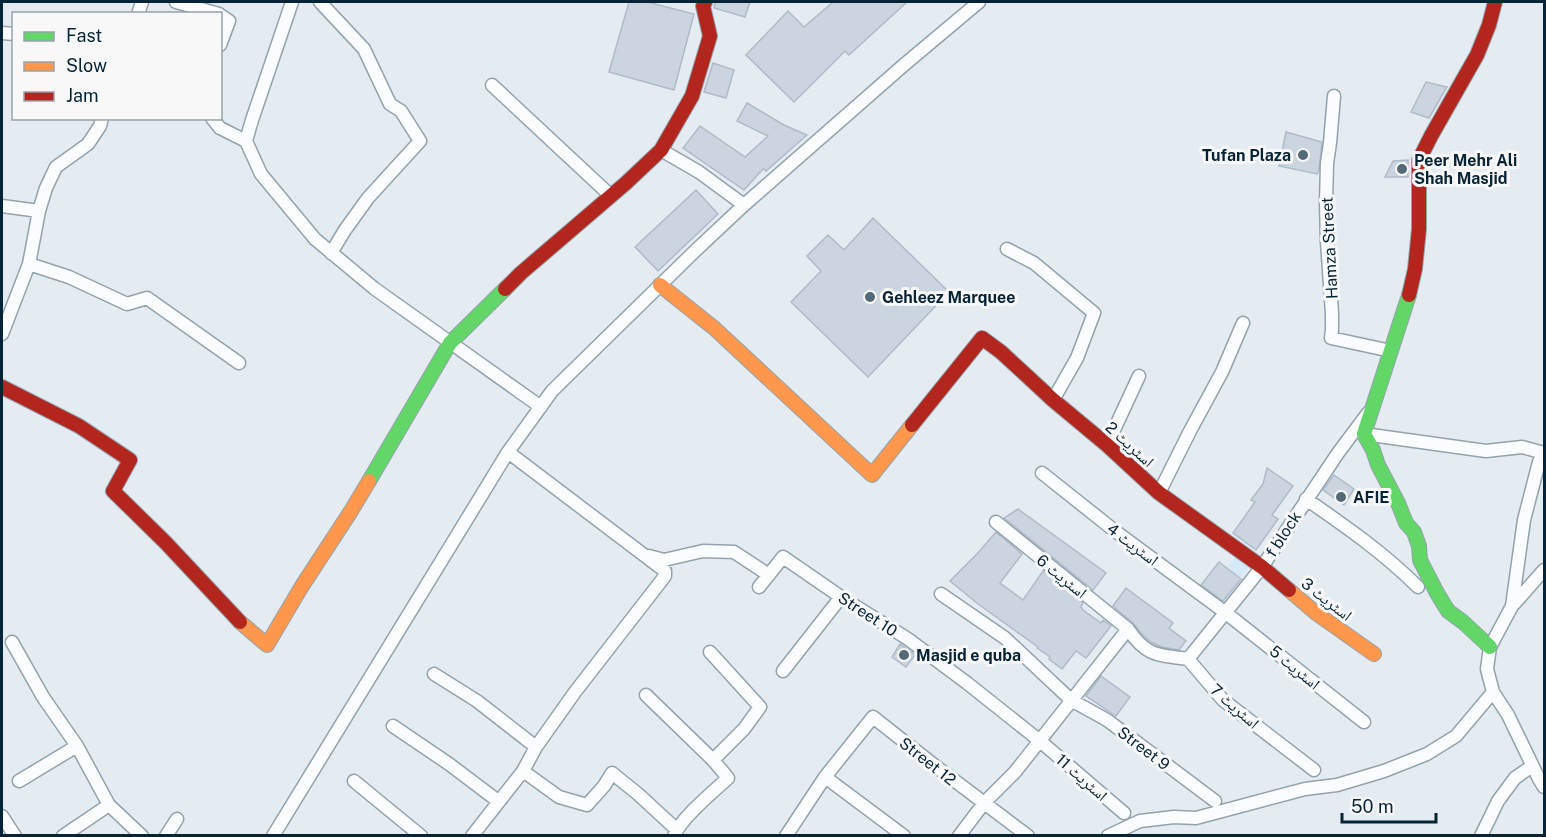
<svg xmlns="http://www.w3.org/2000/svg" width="1546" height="837" viewBox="0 0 1546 837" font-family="'Public Sans','Noto Naskh Arabic',sans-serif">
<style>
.built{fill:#d6eaf8}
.building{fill:#cbd5e0;stroke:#b0bac8;stroke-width:1.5}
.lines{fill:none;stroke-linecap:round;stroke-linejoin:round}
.street-casing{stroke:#92a3ae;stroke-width:15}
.fast-casing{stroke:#92a3ae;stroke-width:16}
.slow-casing{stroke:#92a3ae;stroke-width:16}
.jam-casing{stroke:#92a3ae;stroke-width:16}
.street{stroke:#fbfcfd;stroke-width:12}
.fast{stroke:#63d668;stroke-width:14}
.slow{stroke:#ff974d;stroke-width:14}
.jam{stroke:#b3261e;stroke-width:14}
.poi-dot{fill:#536a77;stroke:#f8f8f8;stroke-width:2}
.labels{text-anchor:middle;stroke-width:6;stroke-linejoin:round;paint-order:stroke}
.poi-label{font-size:16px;font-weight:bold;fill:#052436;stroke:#f8f8f8;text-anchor:start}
.street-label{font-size:16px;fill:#052436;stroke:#f8f8f8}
</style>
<rect width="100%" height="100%" fill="#e5ecf1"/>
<path class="built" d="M1237 554 1251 564 1241 578 1227 567Z"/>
<path class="building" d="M629 2H647L694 14 674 90 609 72Z
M715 2H750L745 17 714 8Z
M833 2H907L849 55 845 51 794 102 746 55 788 11 804 27Z
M713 63 734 70 726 98 704 92Z
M1426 82 1447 87 1429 118 1411 112Z
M747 103 784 125 807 135 766 171 763 169 744 190 683 148 700 126 745 157 768 136 737 121Z
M1286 132 1322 142 1319 170 1317 174 1279 166Z
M1408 160V177H1385L1393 161Z
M696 190 718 214 658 271 635 247Z
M873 218 949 292 868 377 791 302 821 271 807 256 828 235 844 250Z
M1267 468 1293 486 1272 515 1278 519 1256 550 1233 533 1255 502 1251 500 1263 484Z
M1334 475 1354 489 1344 505 1323 490Z
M1018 509 1106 573 1093 590 1004 518Z
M996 532 1022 554 1000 583 1023 600 1043 571 1083 603 1081 607 1083 610 1101 623 1103 620 1111 626 1086 658 1076 651 1062 669 1049 659 1050 657 1037 648 1038 647 978 604 950 581 977 554Z
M1219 562 1241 579 1223 601 1201 585Z
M1126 588 1173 623 1169 628 1186 641 1179 650 1162 647 1151 642 1141 633 1133 623 1113 606Z
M900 644 915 655 906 667 892 657Z
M1101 676 1130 697 1116 716 1086 696Z"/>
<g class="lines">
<g class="street-casing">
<path id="street" d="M176 2 219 14
M292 2 252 120 246 141 261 174 315 239 375 289 541 407
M320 2 364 49 390 104 401 111 420 141 368 198 345 230 331 253
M138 14 142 2
M220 15 229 21 220 45
M2 33 14 34
M492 85 611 196
M1334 96 1330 143 1327 163 1326 202 1327 242 1332 313V330L1331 338 1391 351
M212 118 220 128 246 141
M661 150 699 172 744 205
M2 206 39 211
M1007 249 1034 263 1094 313 1077 358 1053 400
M29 264 69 277 127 304 147 298 239 363
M2 334 29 264 39 211 46 188 56 167 88 144 100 126 102 118
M1364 434 1486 451 1522 447 1544 453
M1107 445 1139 376
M1544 452 1539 462 1524 520 1512 606 1490 647 1487 669 1493 692 1508 715 1539 779 1544 787
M1042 473 1115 531 1226 613 1364 722
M1159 493 1190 431 1222 372 1243 323
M1306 499C1345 526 1384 553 1418 587
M996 522 1128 629C1146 656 1157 655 1188 659L1223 700 1314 770
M649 556 664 560 703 551 734 552 769 575
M759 587 783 557 841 597 908 639 967 683 1040 741 1124 813
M941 594 1005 638 1071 700 1107 720 1215 801
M1513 605 1544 570
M12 642 43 697 77 746 109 805 142 836
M1188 659 1262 567 1338 453 1368 413
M783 671 841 597
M434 674 477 701 536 747
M646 695 713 760
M393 726 449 764 498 801
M523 771 559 797 587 805 604 786 612 773 638 794 676 829
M825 777 904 836
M19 781 77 746
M354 781 421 836
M2 816 15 836
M63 836 109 805
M166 836 177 819
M273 836 508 452 552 391 695 251 744 205 905 64 979 2
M472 836 523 771 536 747 575 692 665 576V571L508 452
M674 836C681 818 713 792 728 778L713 760 744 729 760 707 710 652
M786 836 825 777 873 717 930 762 1028 836
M959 836 984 803 1015 772 1128 629
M1108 836 1140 821 1174 817 1196 818 1305 789 1337 785 1384 771 1427 754 1456 736 1493 692
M1481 836 1498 801 1515 778 1532 766"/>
</g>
<g class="fast-casing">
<path id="fast" d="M1409 295 1364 434 1373 450 1378 465 1398 503 1406 523 1414 532 1419 546 1420 560 1437 593 1448 611 1463 622 1490 647
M369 481 450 343 505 289"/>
</g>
<g class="slow-casing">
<path id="slow" d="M660 285 714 328 872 475 912 425
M1289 590 1316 613 1374 654
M240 622 267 645 302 586 351 511 369 481"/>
</g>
<g class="jam-casing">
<path id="jam" d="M505 289 521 273 626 183 661 150 692 96 710 36 703 6 705 2
M1409 295 1415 269 1419 229V160L1431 136 1477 55 1489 25 1495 2
M2 387 79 426 130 460 113 491 166 543 240 622
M912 425 982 338 1001 352 1053 400 1107 445 1159 493 1262 567 1289 590"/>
</g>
<use href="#street" class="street"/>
<use href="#fast" class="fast"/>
<use href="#slow" class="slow"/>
<use href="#jam" class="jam"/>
</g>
<g class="poi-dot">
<circle cx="1303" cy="155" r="6"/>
<circle cx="1402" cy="169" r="6"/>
<circle cx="870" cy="297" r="6"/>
<circle cx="1341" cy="497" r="6"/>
<circle cx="904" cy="655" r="6"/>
</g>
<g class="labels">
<g class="poi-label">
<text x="1291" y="161" text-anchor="end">Tufan Plaza</text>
<text x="1414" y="166">Peer Mehr Ali<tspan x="1414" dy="18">Shah Masjid</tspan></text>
<text x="882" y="303">Gehleez Marquee</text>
<text x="1353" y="503">AFIE</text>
<text x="916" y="661">Masjid e quba</text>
</g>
<g class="street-label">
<text transform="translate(1329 248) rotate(-93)" y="6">Hamza Street</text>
<text transform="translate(1130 444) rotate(42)" y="6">اسٹریٹ 2</text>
<text transform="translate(1283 534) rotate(-57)" y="6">f block</text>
<text transform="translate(1133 544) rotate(37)" y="6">اسٹریٹ 4</text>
<text transform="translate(1062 576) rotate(39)" y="6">اسٹریٹ 6</text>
<text transform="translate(1327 599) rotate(38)" y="6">اسٹریٹ 3</text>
<text transform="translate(868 614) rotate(33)" y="6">Street 10</text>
<text transform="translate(1295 667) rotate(39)" y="6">اسٹریٹ 5</text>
<text transform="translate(1235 706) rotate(41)" y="6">اسٹریٹ 7</text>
<text transform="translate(1144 748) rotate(37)" y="6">Street 9</text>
<text transform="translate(928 761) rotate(38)" y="6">Street 12</text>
<text transform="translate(1082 777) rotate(41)" y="6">اسٹریٹ 11</text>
</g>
</g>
<rect width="1546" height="837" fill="none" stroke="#052436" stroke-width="6"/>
<rect x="12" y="12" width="210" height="108" fill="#f8f8f8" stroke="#97a3aa" stroke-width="1.5"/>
<rect x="24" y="32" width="30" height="9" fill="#63d668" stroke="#97a3aa" stroke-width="1.5"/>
<text x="66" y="42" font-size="18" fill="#052436">Fast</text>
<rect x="24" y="62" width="30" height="9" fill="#ff974d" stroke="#97a3aa" stroke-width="1.5"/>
<text x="66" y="72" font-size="18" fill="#052436">Slow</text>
<rect x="24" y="92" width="30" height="9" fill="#b3261e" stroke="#97a3aa" stroke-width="1.5"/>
<text x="66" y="102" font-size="18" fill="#052436">Jam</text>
<path d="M1342 813v9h94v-9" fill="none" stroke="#052436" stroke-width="3"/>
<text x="1351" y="813" font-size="18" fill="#052436" stroke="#f8f8f8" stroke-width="4.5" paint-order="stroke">50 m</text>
</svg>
